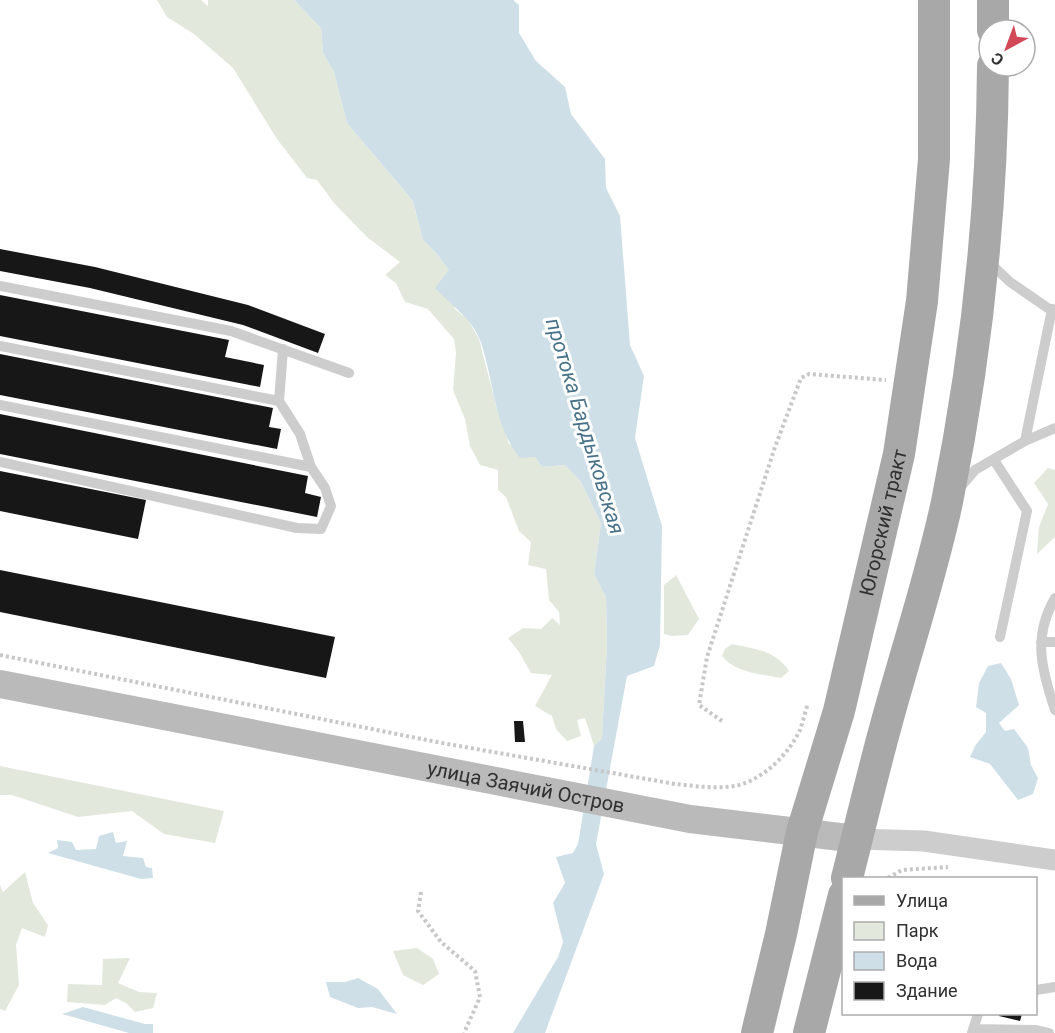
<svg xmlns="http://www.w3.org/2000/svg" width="1055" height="1033" viewBox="0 0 1055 1033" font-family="Roboto,sans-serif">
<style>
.green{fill:#e3e8dd}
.water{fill:#cedfe8}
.building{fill:#171717}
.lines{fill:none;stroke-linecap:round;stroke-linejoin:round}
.path{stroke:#c7c7c7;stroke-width:4;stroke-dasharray:3 3;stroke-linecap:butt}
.service{stroke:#cdcdcd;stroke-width:10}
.minor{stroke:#cdcdcd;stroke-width:21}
.secondary{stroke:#bababa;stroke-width:28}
.primary{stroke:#a8a8a8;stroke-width:32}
.labels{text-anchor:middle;stroke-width:6;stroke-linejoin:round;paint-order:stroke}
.street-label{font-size:20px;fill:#303030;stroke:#fff}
.water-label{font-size:21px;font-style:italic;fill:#477289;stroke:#fff}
</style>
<rect width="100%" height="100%" fill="#fff"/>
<path class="green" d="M157 0H201L208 6V0H294L321 28 323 53 334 72 347 123 413 201 423 240 436 253 449 270 455 309 468 320 479 339 496 405 509 444 535 457 542 467 565 465 581 482 601 523 594 574 606 597 607 644 602 738 594 746 585 718 577 720 581 736 567 741 556 729 552 716 535 706 552 675 531 673 519 652 508 638 523 628 541 629 552 618 560 625 559 612 549 600 546 569 528 565 531 542 519 531 506 497 498 490V470L480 465 470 446 465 419 453 390 456 353 454 339 428 309 405 302 396 283 385 275 400 262 367 237 334 203 317 180 307 178 277 139 233 68 194 34 167 17Z
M1048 468 1055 470V537L1037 554 1039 527 1048 504 1034 483Z
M676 575 699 619 688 635 672 636 664 634V585Z
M732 644C755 649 775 650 789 671L781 678C761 674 735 673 722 656L725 649Z
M0 766 224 811 215 843 164 834 132 811 78 817 12 795H0Z
M25 872 33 903 48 925 45 937 22 928 16 945 19 985 5 1011 0 1009V885L3 892Z
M417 948 433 959 439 974 423 985 403 975 393 951Z
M130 958 118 983 139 992 157 993 153 1008 135 1012 126 1003 116 998 105 1005 67 1002 68 984 102 985 103 959Z"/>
<path class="water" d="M294 0H513L519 5V33L536 61 565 87 571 114 605 159 606 188 620 216 630 345 644 376 635 438 662 526 660 645 654 666 627 676 596 844 604 874 545 1033H513L558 957 563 942 553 903 565 883 556 857 573 853 578 844 594 746 602 738 607 644 606 597 594 574 601 523 581 482 565 465 542 467 535 457 520 458C493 425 494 379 480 340 472 319 450 304 435 288L449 270 436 253 423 240 413 201 347 123 334 72 323 53 321 28Z
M1001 663 1011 679 1019 705 999 723 1005 731 1014 729 1028 748 1031 765 1038 778 1033 794 1018 800 990 764 970 757 975 746 986 732V713L976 707 979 683 988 666Z
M113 832 116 843 127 841 123 856 143 858 146 867 152 868 153 878 141 879 48 853 58 848 57 840 72 842 76 850 96 849 99 836Z
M358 978 378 989 397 1014 372 1007 358 1008 330 997 326 982H345Z
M83 1007 145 1024H153V1033H129L62 1014Z"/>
<path class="building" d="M0 249 95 267 248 305 325 334 318 353 243 325 90 288 0 271Z
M0 295 229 340 225 357 264 365 260 387 0 336Z
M0 354 273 408 269 427 281 429 277 449 0 395Z
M0 414 308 476 305 493 321 497 317 517 0 454Z
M0 471 146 500 138 539 0 511Z
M0 570 335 637 326 678 0 612Z
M514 721H523L525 742H515Z
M1000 1014H1022L1020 1021 999 1016Z"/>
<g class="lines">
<path class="path" d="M0 655 442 743 675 784C695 786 715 789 735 786 763 780 788 755 800 730 803 722 805 712 808 704
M722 721 699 705 707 657 775 447 801 378 809 374 886 380
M888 878 902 870 948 867
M421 892 418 911 441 942 475 971 480 997 464 1033"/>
<path class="service" d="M989 262 1010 282 1055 313
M0 286 231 331 349 373
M0 346 279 401
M0 405 311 467
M1025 441 1052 309
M994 460 1027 511 1000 637
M0 462 297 528 321 529 331 506 325 488 311 467 300 434 279 401 283 349
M958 490 975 470 1025 441 1055 428
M1055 598C1032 637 1042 671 1055 710
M1041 642H1055
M1036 990 1055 987
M973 1029 1036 1030 1049 1033
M972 1033 978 1014"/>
<path class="minor" d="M857 839 924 841 1055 860"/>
<path class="secondary" id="s1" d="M0 684 690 819 857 839"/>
<g class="primary">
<path d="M993 0V30"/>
<path d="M847 878C860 827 872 776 886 725 906 651 931 577 947 502 976 359 992 212 993 66"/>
<path id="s2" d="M757 1033 781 934 802 832 839 711 899 454 922 301 934 159V0"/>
<path d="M809 1033 844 895"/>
</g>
</g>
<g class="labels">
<g class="street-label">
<text dy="7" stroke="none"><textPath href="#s2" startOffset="526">Югорский тракт</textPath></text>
<text dy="7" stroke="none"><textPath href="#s1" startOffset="536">улица Заячий Остров</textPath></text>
</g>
<g class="water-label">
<text transform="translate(585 426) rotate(73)" y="7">протока Бардыковская</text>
</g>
</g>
<rect x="842" y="877" width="195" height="138" fill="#ffffff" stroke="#acacac" stroke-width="1.5"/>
<rect x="854" y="896" width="30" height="9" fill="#a8a8a8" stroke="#acacac" stroke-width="1.5"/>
<text x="896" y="907" font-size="18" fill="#303030">Улица</text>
<rect x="854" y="922" width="30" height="18" fill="#e3e8dd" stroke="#acacac" stroke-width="1.5"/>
<text x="896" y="937" font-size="18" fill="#303030">Парк</text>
<rect x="854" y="952" width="30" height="18" fill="#cedfe8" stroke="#acacac" stroke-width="1.5"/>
<text x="896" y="967" font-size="18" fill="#303030">Вода</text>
<rect x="854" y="982" width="30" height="18" fill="#171717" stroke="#acacac" stroke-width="1.5"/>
<text x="896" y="997" font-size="18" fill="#303030">Здание</text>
<g transform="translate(1007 48) rotate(221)"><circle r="28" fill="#ffffff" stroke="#acacac" stroke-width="1.5"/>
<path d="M0-4.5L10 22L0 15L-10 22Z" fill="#d14857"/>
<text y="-9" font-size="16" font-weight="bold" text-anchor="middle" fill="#303030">С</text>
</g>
</svg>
